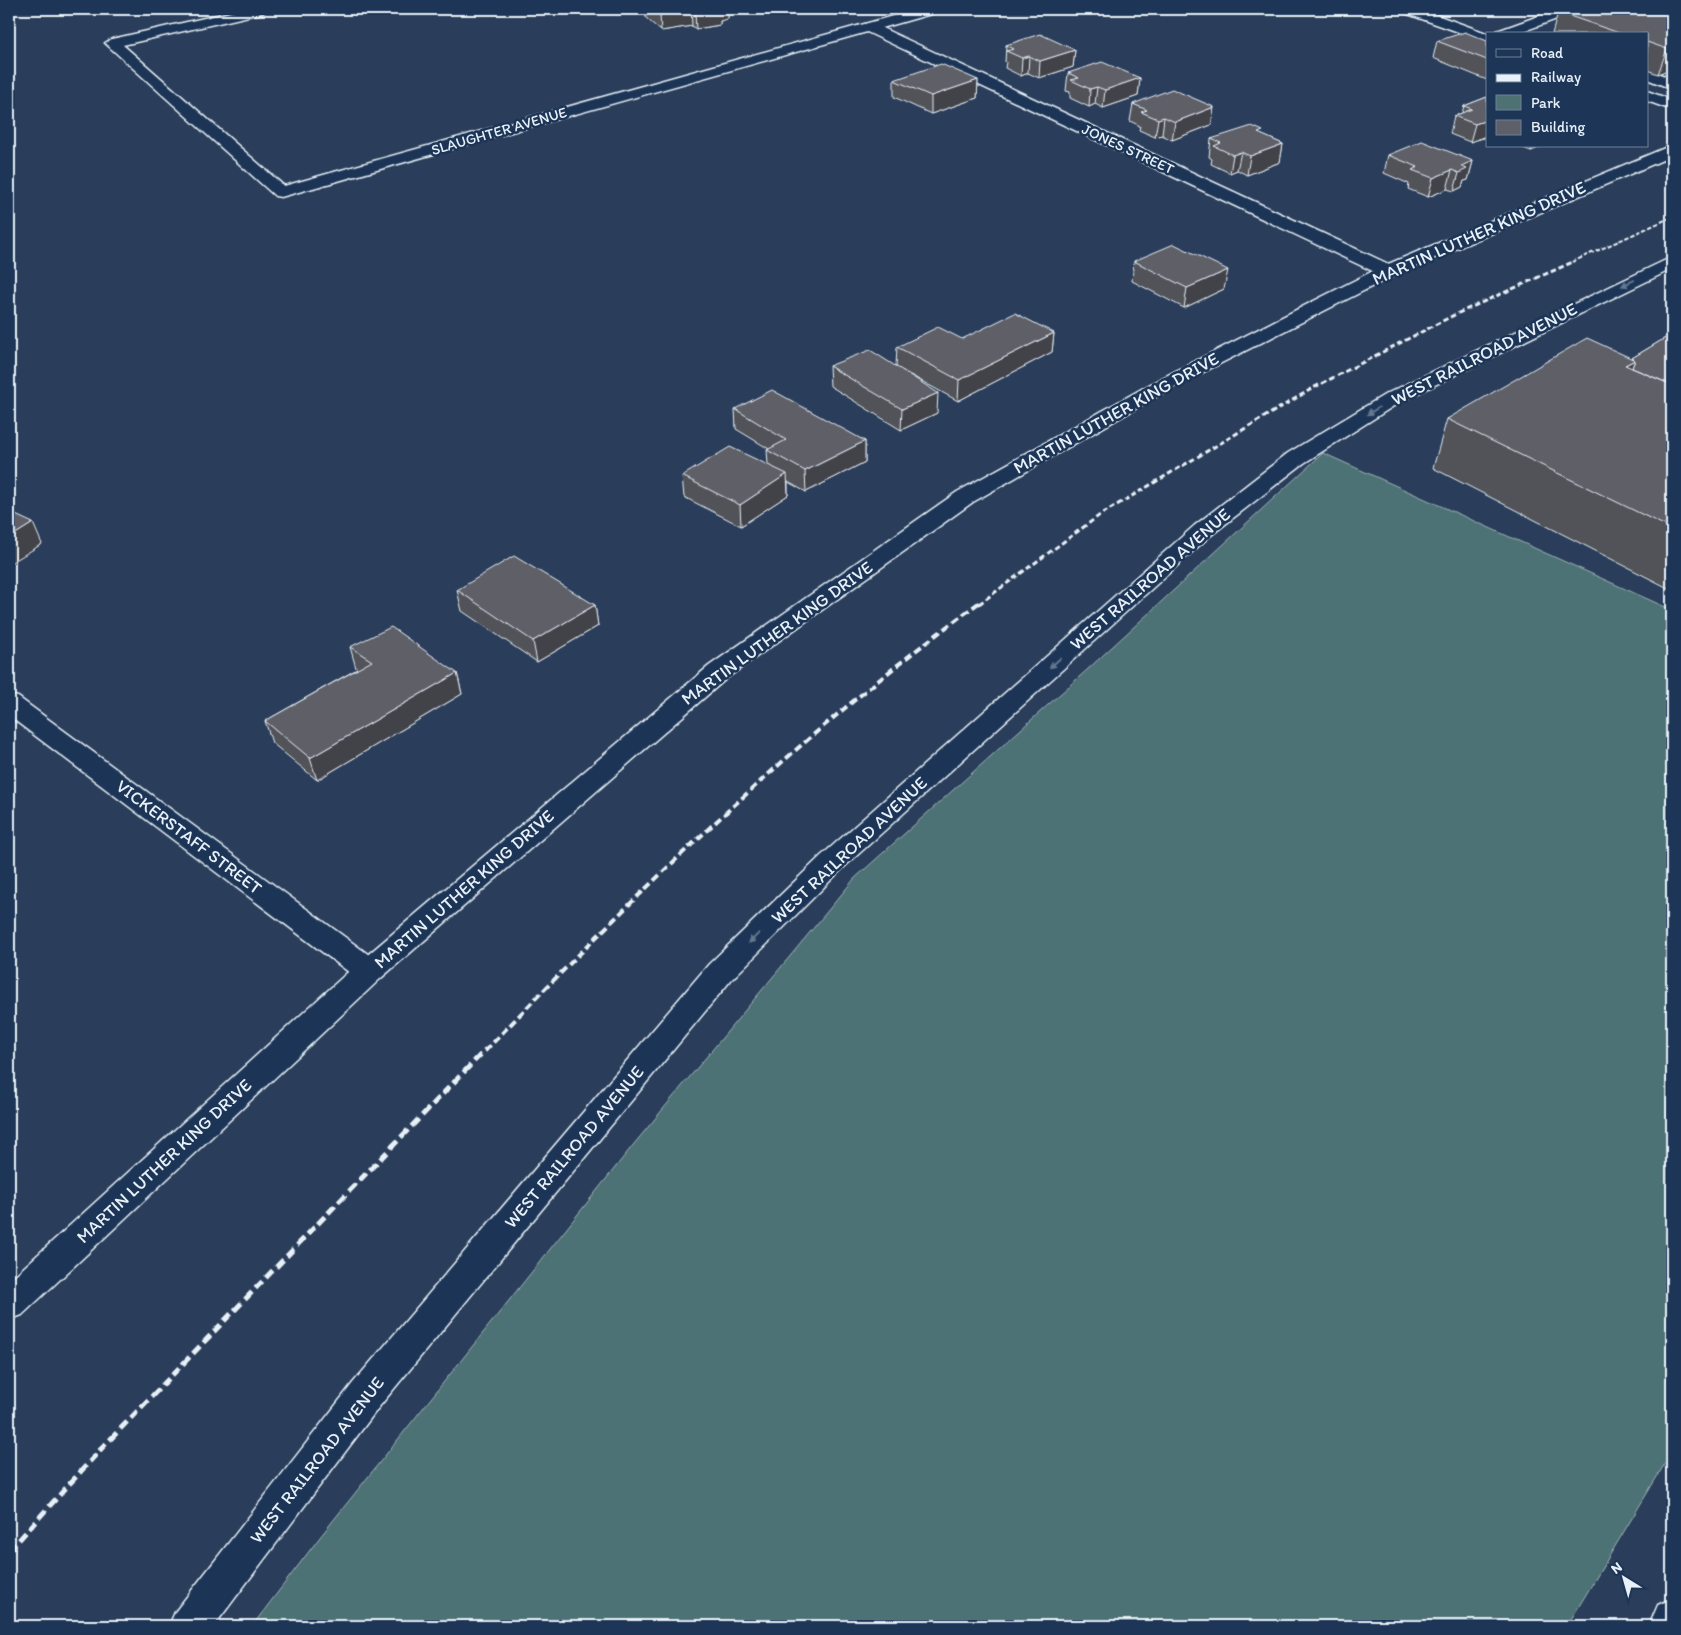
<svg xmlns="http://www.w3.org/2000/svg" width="1681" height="1635" viewBox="0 0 1681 1635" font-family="Itim,sans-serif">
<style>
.green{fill:#4e7274;stroke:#9bb2b6}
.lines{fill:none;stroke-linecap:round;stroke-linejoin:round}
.service-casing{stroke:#e8f1f8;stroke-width:3}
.minor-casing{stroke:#e8f1f8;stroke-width:3}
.secondary-casing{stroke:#e8f1f8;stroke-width:3}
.service{fill:#1d3557;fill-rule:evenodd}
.minor{fill:#1d3557;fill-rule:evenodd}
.secondary{fill:#1d3557;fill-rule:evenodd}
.rail-far3{stroke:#e8f1f8;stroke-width:2;stroke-dasharray:4.5 2;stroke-linecap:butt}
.rail-far2{stroke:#e8f1f8;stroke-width:3;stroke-dasharray:5.5 3;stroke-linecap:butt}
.rail-far1{stroke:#e8f1f8;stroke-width:4;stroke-dasharray:8 4;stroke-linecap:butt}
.rail{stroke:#e8f1f8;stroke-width:5;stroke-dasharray:10 5;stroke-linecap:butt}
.wall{fill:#515259;stroke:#e8f1f8}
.shaded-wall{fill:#424249;stroke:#e8f1f8}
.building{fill:#5e5f68;stroke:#e8f1f8}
.oneway{fill:#64778f}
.labels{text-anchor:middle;stroke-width:5;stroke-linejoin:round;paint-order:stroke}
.far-street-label{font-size:15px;fill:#e8f1f8;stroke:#1d3557}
.street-label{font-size:18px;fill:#e8f1f8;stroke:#1d3557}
</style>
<rect width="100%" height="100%" fill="#2a3d5a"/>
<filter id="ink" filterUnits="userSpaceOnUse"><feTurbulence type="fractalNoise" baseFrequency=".02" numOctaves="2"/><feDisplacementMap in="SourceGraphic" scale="10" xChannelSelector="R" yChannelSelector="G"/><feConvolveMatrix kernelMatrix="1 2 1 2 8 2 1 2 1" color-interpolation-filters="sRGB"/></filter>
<g filter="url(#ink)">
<path class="green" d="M1323 453 1672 610V1452L1567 1626H252L320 1537 634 1144 855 878 1088 669Z"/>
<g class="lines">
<g class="service-casing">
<path id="service" d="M1558 9H1578L1576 12 1516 34H1495L1497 31Z
M1647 69 1672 79V89L1647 79Z"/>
</g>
<g class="minor-casing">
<path id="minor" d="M244 9H269L262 13 123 45 284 186 918 9H940L938 12 882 28 1395 267 1397 271 1395 275H1381L867 32 281 197 275 196 105 43 112 39Z
M1400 9H1420L1489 34 1487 42 1402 12Z
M1647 91 1672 100V110L1647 101Z
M1672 257V269L1400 402 1304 463 1210 536 842 869 731 980 379 1407 214 1626H169L175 1612 353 1383 709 964 822 855 1194 526 1288 453 1386 394Z
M9 695 18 697 380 963 384 971 380 979 369 983 358 979 9 716Z
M1672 1599V1626H1649L1658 1605Z"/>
</g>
<g class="secondary-casing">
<path id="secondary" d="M1672 145V156L1395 275 1170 389 973 502 727 678 380 979 22 1315 9 1320V1281L358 963 709 666 957 492 1156 381 1381 267Z"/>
</g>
<use href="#service" class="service"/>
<use href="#minor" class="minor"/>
<use href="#secondary" class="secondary"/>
<path class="rail-far3" d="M1572 262 1672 217"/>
<path class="rail-far2" d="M979 604 1100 515 1313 388 1456 314 1575 261"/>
<path class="rail-far1" d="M485 1051C639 890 800 734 980 602"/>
<path class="rail" d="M9 1551 101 1449 486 1049"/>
</g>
<path class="wall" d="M645 9H728V19L720 21V25L696 29 692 26 661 31 646 18Z
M1672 11V68L1658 74 1647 70V34H1552L1558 12Z
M1437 41H1487V80L1433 58Z
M1006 45 1075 50 1073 67 1039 78 1028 73 1021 76 1005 68 1006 62H1005Z
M1068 73 1140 78 1138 96 1103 108 1095 104 1089 107 1070 98V92L1066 91Z
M894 80H978L977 98 931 114 894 97Z
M1487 97V137L1470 142 1450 134 1454 116 1462 113 1464 106Z
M1133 104 1214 107 1211 125 1172 140 1162 135 1155 137 1139 130 1140 126 1130 121Z
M1262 135 1283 144 1280 162 1247 175 1237 170 1230 173 1211 164 1212 159 1209 157 1211 139Z
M1518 146H1543L1531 151Z
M1388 155 1473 161 1468 180 1464 181 1462 187 1454 191 1447 189 1428 197 1408 189 1409 184 1384 173Z
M1134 261 1224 289 1184 308 1132 281Z
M1054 333 1052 352 958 401 903 371 937 413 901 430 830 386 829 366H896L897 347 962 339Z
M1672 334V590L1433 468 1447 419 1632 358Z
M735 409 865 441V462L806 492 788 482V495L741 526 684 497 682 476 768 465 767 450 769 449 736 429Z
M457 590 595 605 598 626 537 662 462 611Z
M350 647 457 673 462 694 317 780 272 743 265 721 357 669 356 668Z"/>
<path class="shaded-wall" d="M691 9 692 26 661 31 660 15Z
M715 9H728V19L720 21V25L696 29 695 13Z
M1672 47V68L1658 74 1667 49Z
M1075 50 1073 67 1039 78 1040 61Z
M1029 56 1028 73 1021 76 1022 58Z
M1140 78 1138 96 1103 108 1105 90Z
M978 80 977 98 931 114V96Z
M1097 87 1095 104 1089 107 1090 89Z
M1214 107 1211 125 1172 140 1175 122Z
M1164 117 1162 135 1155 137 1158 119Z
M1487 120V133L1486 136 1470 142 1475 124Z
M1283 144 1280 162 1247 175 1250 156Z
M1533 146H1543L1531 151Z
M1241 152 1237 170 1230 173 1233 155Z
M1473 161 1468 180 1464 181 1462 187 1454 191 1461 166Z
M1452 170 1447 189 1428 197 1433 178Z
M1228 270 1224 289 1184 308 1187 288Z
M1054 333 1052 352 958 401 959 380Z
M1635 360 1618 405 1625 365Z
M938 393 937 413 901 430 902 409Z
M865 441V462L806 492 805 471Z
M787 474 788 495 741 526 740 505Z
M33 523 42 544 9 564V538Z
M595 605 598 626 537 662 533 641Z
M457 673 462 694 317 780 310 758Z"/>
<path class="building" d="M653 9H718L695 13 691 9 660 15Z
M1568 9H1665L1672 11V47L1667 49 1647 42V34H1622L1558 12Z
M1465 32 1487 41V60L1437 41Z
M1040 34 1075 50 1040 61 1029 56 1022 58 1006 51 1014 49 1006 45Z
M1102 62 1140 78 1105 90 1097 87 1090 89 1071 80 1079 78 1068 73Z
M941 64 978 80 931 96 894 80Z
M1172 89 1214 107 1175 122 1164 117 1158 119 1141 112 1147 110 1133 104Z
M1487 97V120L1475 124 1454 116 1472 109 1464 106Z
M1252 126 1263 131 1258 133 1283 144 1250 156 1241 152 1233 155 1214 146 1221 143 1211 139Z
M1422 141 1473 161 1461 166 1467 169 1459 173 1452 170 1433 178 1412 170 1418 167 1388 155Z
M1174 244 1228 270 1187 288 1134 261Z
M1015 313 1054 333 959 380 897 347 938 327 962 339Z
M1672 334V385L1632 368 1635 360 1632 358Z
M1587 338 1635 360 1625 365 1672 385V529L1447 419Z
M870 350 938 393 902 409 829 366Z
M772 390 865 441 805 471 767 450 786 440 735 409Z
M730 447 787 474 740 505 682 476Z
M9 512 33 523 9 538Z
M514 556 595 605 533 641 457 590Z
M391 627 457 673 310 758 265 721 372 661 350 647Z"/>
<defs><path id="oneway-solid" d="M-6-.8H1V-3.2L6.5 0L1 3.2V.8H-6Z" transform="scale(1.25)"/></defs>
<g class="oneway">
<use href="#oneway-solid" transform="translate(1628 283) rotate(155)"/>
<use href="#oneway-solid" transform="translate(1373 411) rotate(148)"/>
<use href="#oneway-solid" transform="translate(1055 663) rotate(138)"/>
<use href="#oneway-solid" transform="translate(754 938) rotate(136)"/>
</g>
</g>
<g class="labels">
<g class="far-street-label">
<text transform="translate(499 131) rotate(-16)" y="5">SLAUGHTER AVENUE</text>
<text transform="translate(1128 149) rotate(25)" y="5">JONES STREET</text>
</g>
<g class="street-label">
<text transform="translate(1479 233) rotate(-24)" y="6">MARTIN LUTHER KING DRIVE</text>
<text transform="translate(1484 354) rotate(-27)" y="6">WEST RAILROAD AVENUE</text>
<text transform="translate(1116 413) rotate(-29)" y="6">MARTIN LUTHER KING DRIVE</text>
<text transform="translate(1150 579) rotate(-41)" y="6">WEST RAILROAD AVENUE</text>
<text transform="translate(777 633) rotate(-36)" y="6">MARTIN LUTHER KING DRIVE</text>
<text transform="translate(189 837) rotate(37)" y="6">VICKERSTAFF STREET</text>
<text transform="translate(849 850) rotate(-43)" y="6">WEST RAILROAD AVENUE</text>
<text transform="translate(464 889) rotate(-41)" y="6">MARTIN LUTHER KING DRIVE</text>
<text transform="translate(574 1147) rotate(-50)" y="6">WEST RAILROAD AVENUE</text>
<text transform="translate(164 1161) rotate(-43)" y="6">MARTIN LUTHER KING DRIVE</text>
<text transform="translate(317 1460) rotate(-52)" y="6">WEST RAILROAD AVENUE</text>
</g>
</g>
<rect width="1681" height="1635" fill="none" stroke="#1d3557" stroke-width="30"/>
<rect x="15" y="15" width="1651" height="1605" fill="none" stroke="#e8f1f8" stroke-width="2" filter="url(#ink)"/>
<rect x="1486" y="32" width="162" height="115" fill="#1d3557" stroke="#6e8097"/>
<rect x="1496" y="49" width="25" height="8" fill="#1d3557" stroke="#6e8097"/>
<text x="1531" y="58" font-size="15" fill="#e8f1f8">Road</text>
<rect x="1496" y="74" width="25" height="8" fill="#e8f1f8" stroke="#6e8097"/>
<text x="1531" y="82" font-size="15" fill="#e8f1f8">Railway</text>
<rect x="1496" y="95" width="25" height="15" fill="#4e7274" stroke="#6e8097"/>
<text x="1531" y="108" font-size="15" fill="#e8f1f8">Park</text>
<rect x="1496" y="120" width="25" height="15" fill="#5e5f68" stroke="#6e8097"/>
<text x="1531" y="132" font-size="15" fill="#e8f1f8">Building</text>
<g transform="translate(1624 1578) rotate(323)" stroke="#1d3557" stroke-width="4" paint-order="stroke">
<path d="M0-4L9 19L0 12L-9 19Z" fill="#e8f1f8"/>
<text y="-8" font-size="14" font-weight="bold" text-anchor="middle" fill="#e8f1f8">N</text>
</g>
</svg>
